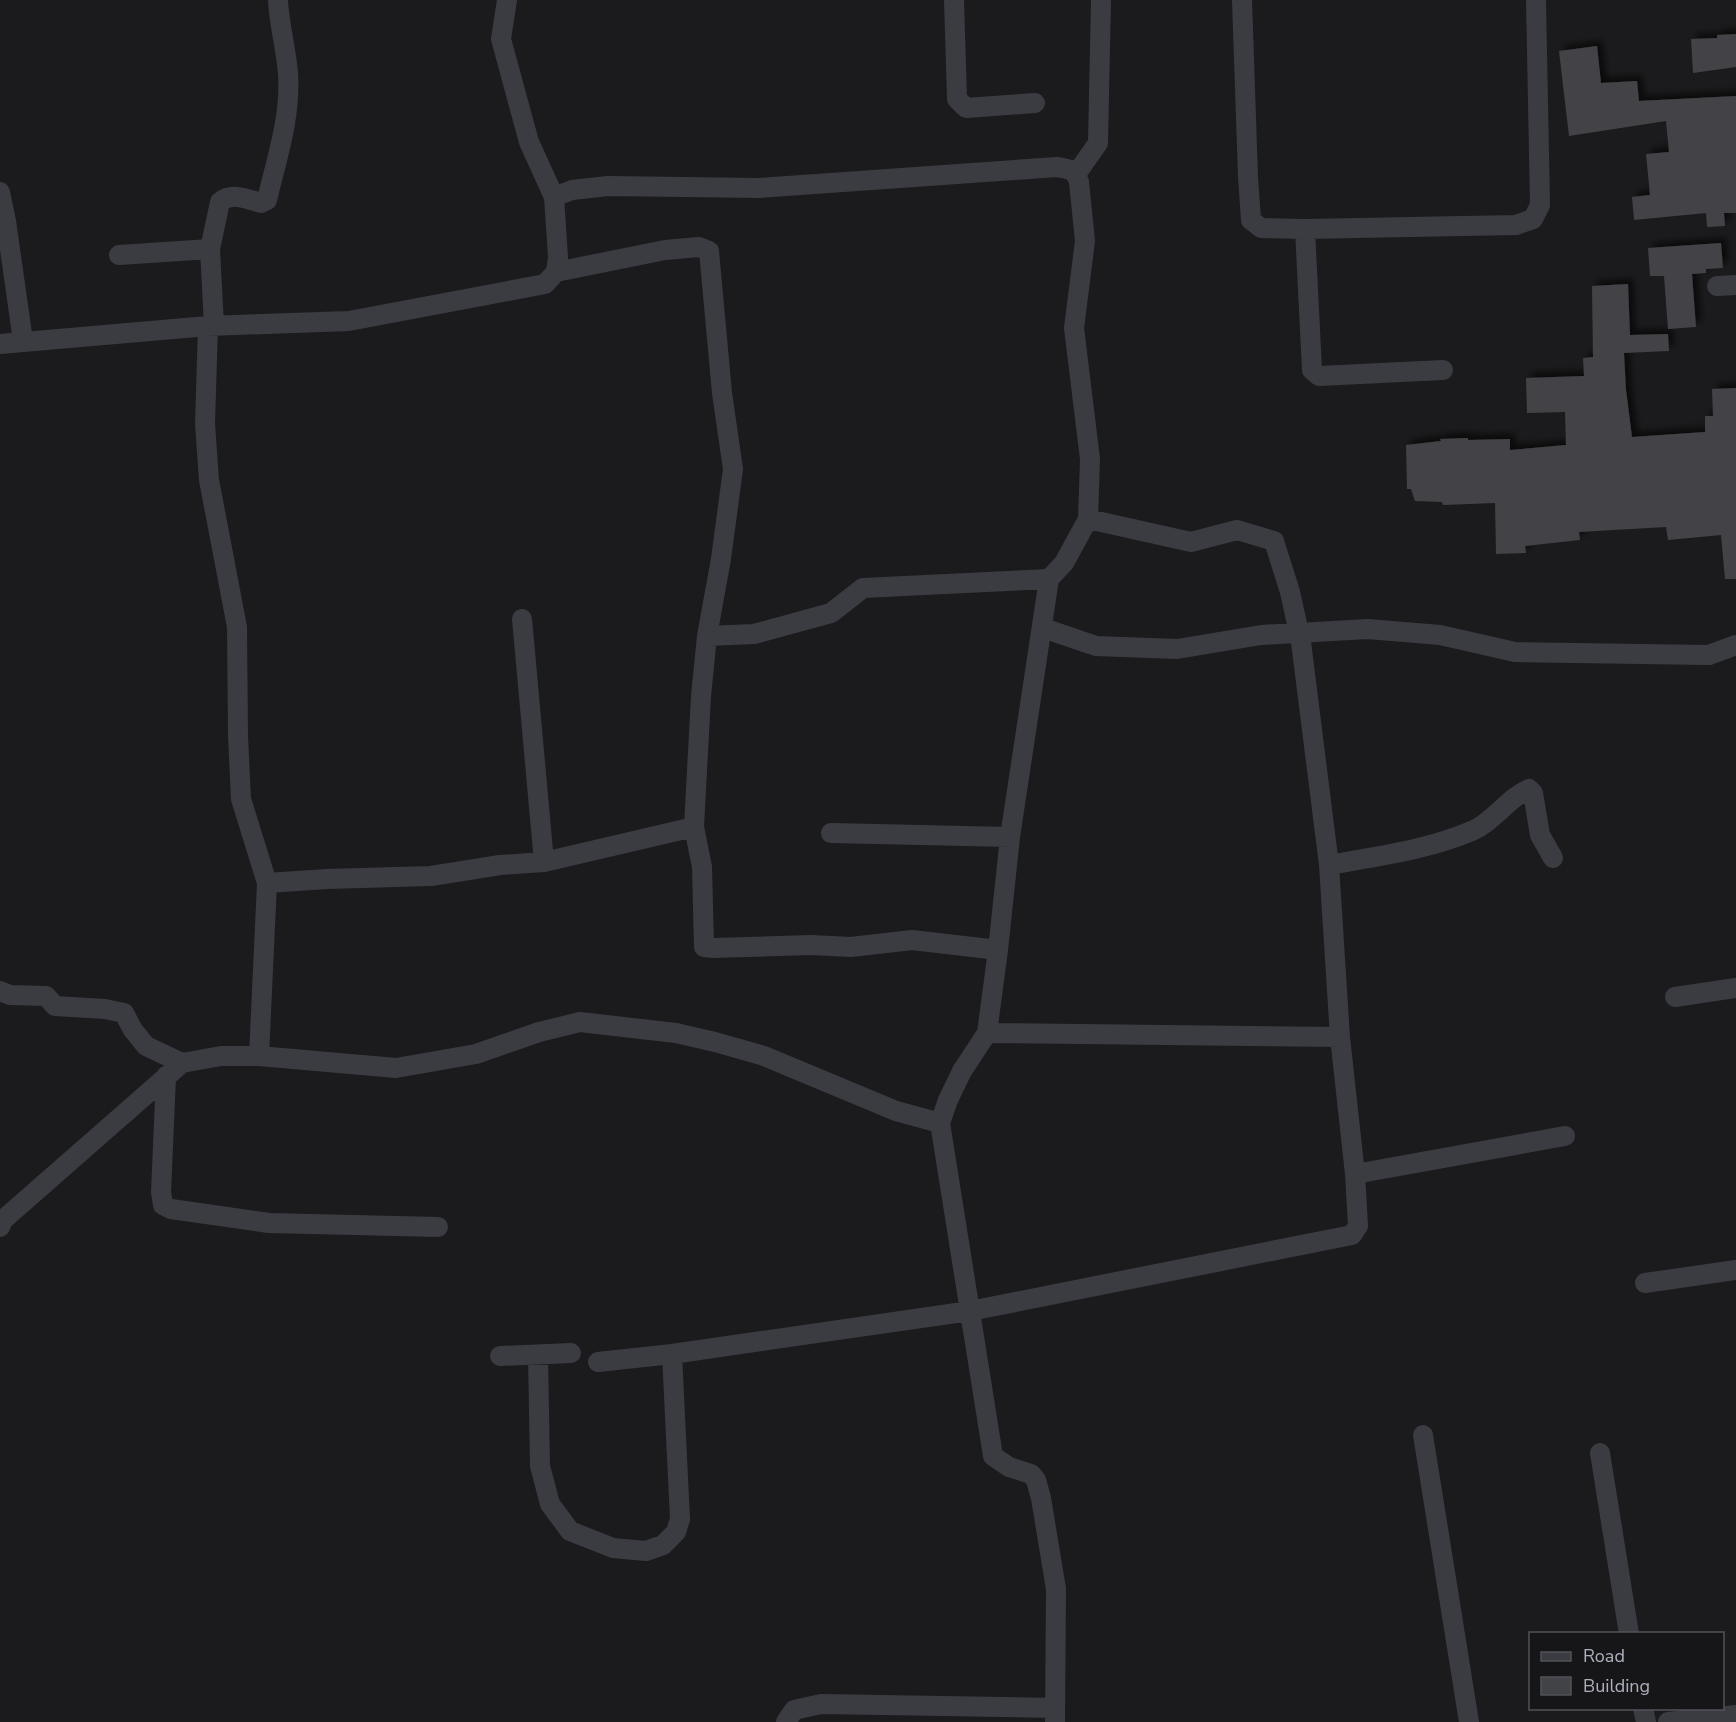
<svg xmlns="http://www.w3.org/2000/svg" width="1736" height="1722" viewBox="0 0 1736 1722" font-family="'Nunito Sans',sans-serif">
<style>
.building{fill:#424347;filter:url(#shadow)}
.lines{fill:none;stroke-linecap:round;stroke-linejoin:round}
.street{stroke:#3b3c42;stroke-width:20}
</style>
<defs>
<filter id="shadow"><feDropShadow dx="5.5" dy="-5.5" stdDeviation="3" flood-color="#0009"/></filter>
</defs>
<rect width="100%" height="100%" fill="#1b1b1d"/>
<path class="building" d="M1736 34V67L1693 73 1691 39 1717 38V35Z
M1597 46 1601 83 1637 81 1639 101 1736 96V213H1724L1725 226 1707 227 1706 213 1634 220 1632 197 1650 195 1646 154 1669 152 1666 121 1569 136 1559 51Z
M1721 243 1723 268 1706 269V273L1692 274 1696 327 1668 329 1664 276H1650L1648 248Z
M1628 284 1630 335 1668 334 1669 351 1624 353 1626 390 1632 437 1705 432V416H1713L1712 389 1736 388V579H1725L1721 535 1668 540 1666 527 1579 532 1580 540 1525 546 1526 553 1496 554 1495 503 1443 505 1442 502 1415 501 1411 489H1407L1406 445 1441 441 1440 439 1468 438V440L1510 439V450L1566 445 1565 412 1527 413 1526 378 1584 376 1583 358 1593 357 1592 286Z"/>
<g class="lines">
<path class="street" d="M507 0 501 39 529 142 554 197
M954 0 957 99 966 108 1035 103
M1242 0 1248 177 1251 220 1261 228 1305 229 1516 225 1533 219 1540 205 1536 0
M1077 173 1098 143 1101 0
M0 192 6 221 23 341
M1305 229 1312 370 1319 376 1443 370
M119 255 210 249
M556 272 665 250 699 247 709 251 722 393 733 469 721 559 707 636 701 696 694 827 702 867 704 947 713 948 811 945 851 947 912 940 998 950
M1717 286 1736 285
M208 326 205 424 209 480 237 627 238 736 241 799 267 883 259 1056
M214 326 210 249 220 202C232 192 247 199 261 203L267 200C277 157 291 117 288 73 286 48 279 24 278 0
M0 344 208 326 349 321 545 284 556 272 558 257 554 197 572 190 608 186 759 188 1057 167C1070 169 1075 170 1079 182L1085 241 1074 328 1090 459 1088 519 1064 563 1049 579 1010 837 998 950 987 1033 962 1071 948 1100 940 1123 993 1456 1009 1467 1031 1474 1036 1480 1041 1498 1056 1589 1055 1722
M522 619 544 862
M1043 628 1096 646 1177 649 1261 635 1368 629 1440 635 1515 652 1709 655 1736 645
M707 636 754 634 831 613 863 588 1049 579
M831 833 1010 837
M1329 865C1378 856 1428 850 1474 830 1494 821 1508 798 1529 789L1533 793 1540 835 1553 858
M267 883 327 879 431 876 500 865 544 862 694 827
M0 991 10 995 46 996 55 1006 105 1009 124 1013 133 1030 146 1046 182 1063
M1675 997 1736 988
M987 1033 1340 1037
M166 1076 161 1192 163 1205 171 1209 269 1223 438 1227
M1355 1174 1565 1136
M0 1227 3 1220 182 1063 221 1056H259L396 1068 476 1054 539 1032 580 1022 676 1033 715 1042 764 1056 896 1111 940 1123
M1645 1283 1736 1270
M538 1355 540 1466 550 1504 570 1531 613 1548 646 1551 663 1545 676 1532 680 1519 672 1354
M500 1356 571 1353
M598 1362 672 1354 970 1311 1352 1235 1358 1226 1355 1174 1340 1037 1329 865 1301 642 1290 592 1274 541 1237 530 1191 542 1088 519
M1423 1435 1469 1722
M1600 1453 1629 1634
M1643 1708 1646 1722
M786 1722 794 1710 821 1704 1055 1708
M1668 1722 1736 1715"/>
</g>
<rect x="1529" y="1632" width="195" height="78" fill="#161518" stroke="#52535a" stroke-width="1.5"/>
<rect x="1541" y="1652" width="30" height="9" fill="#3b3c42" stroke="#52535a" stroke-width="1.5"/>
<text x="1583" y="1662" font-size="18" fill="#adb1bd">Road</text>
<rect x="1541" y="1677" width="30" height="18" fill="#424347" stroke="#52535a" stroke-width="1.5"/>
<text x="1583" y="1692" font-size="18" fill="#adb1bd">Building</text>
</svg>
